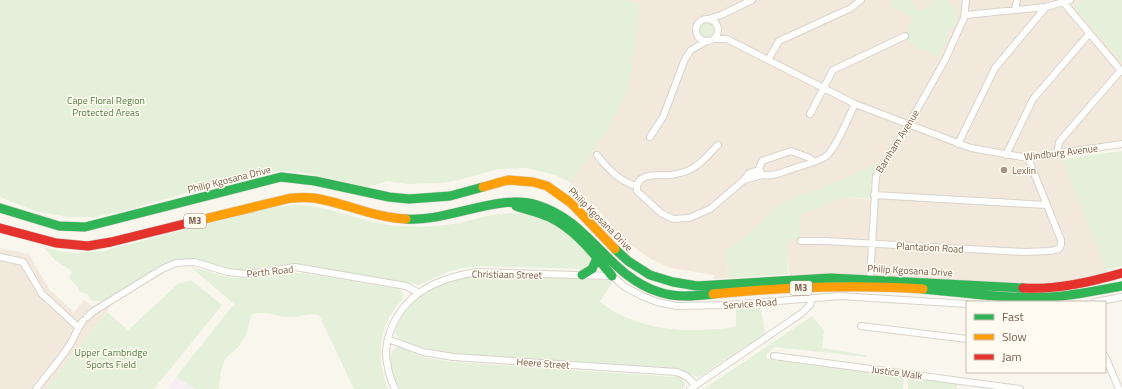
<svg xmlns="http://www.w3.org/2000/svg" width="1122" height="389" viewBox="0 0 1122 389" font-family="'Titillium Web',sans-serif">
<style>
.residential{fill:#f2e9dc}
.education{fill:#f6edf5}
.green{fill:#e4f0d9}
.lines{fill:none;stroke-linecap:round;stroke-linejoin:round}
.street-casing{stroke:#d8d3cc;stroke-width:8}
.fast-casing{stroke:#dad2cb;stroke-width:10}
.slow-casing{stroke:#dad2cb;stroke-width:10}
.jam-casing{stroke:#dad2cb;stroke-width:10}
.street{stroke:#fefefc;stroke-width:6}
.fast{stroke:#30b455;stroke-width:9}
.slow{stroke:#ff9f0a;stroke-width:9}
.jam{stroke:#e5322d;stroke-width:9}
.poi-dot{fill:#a69485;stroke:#fffbf1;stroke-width:1.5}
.labels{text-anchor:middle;stroke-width:3;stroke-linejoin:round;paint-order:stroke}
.shield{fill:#fffbf1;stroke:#a18e7e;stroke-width:1}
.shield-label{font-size:9px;font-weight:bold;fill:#795f4c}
.park-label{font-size:10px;fill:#507f42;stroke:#fffbf1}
.street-label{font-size:10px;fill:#795f4c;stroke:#fffbf1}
.poi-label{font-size:10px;fill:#795f4c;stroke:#fffbf1;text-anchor:start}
</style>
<rect width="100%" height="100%" fill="#f9f6ee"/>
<path class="residential" d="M626 0H1122V144L1060 154 1109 277 1068 286 790 280 786 241 799 216 844 197 874 200 876 176 887 159 842 180 796 197 775 208 743 239 726 250 728 278 714 279V275L670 268 649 258 631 245 614 228 606 218 570 182 609 128 640 5Z
M0 248 29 254 49 289 74 312 84 300 92 306 110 298 113 303 106 312V313L46 389H0Z"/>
<path class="education" d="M176 377 196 389H167Z"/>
<path class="green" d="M0 0H626L640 5 629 88 609 128 570 182 555 175 526 168 498 169 459 180 442 183 407 184 387 181 367 187 300 172 278 171 217 184 123 211 95 217H67L35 211 0 197Z
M890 0H910L921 12 935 0H947L957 12 955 23 949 30 947 40 938 57 925 50H918L915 43 912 44 907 34 908 26 911 24V18L900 9 898 10 890 6Z
M1084 0H1122V62L1076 9 1075 5 1078 2Z
M699 30a8 8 0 1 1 16 0a8 8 0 1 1-16 0Z
M1122 151V266L1106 270 1062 159Z
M878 163 879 165 872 178 871 199 844 197 799 216 801 236 787 241 788 274 728 278 726 250 743 239 775 208 796 197 842 180Z
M293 205C330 204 363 224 399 226 420 228 440 226 460 223 469 221 477 218 486 216 505 212 528 212 546 220 564 228 577 243 590 256 592 263 588 267 582 269L479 266 462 268 450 271 419 285 305 265 288 264 252 270H235L197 260H175L162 265 104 301H92L87 294 80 292C78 285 73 283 69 277L72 271 55 260 43 247 62 252 73 253 103 251 265 209Z
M191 267 233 278H248L285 272 302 273 399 289 403 294V299C379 322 375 359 388 389H354L319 315C308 313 303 316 293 317 279 318 265 309 251 315L246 335 239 346 225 359 221 371 219 389H196L176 377 234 304Z
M483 276 608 280 612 283 600 302C606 306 613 312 621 315 659 333 696 332 736 327V309L761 307 765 333 699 377 693 376 681 369 445 353C435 351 404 343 398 337 393 332 397 326 400 320 414 290 452 277 483 276Z
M191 280 222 305 154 389H46L107 312 128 330 178 284Z
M812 316 824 330 822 348 866 355V357L774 347 771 350 767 353V359L904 377 903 389H704Z
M398 346H401C413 357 438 360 453 362L674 377 678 375 683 379 685 385 683 389H399C393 378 388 362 392 351Z
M908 377 957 384V389H908Z"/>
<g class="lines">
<g class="street-casing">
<path id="street" d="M1064 3 1122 72
M1015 10 1017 0
M965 15 1046 7 1070 0
M696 30a11 11 0 1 1 22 0a11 11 0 1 1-22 0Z
M708 19 721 15 752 0
M714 39H727L855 104 971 148 1028 158 1122 144
M768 60 779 41 851 8 861 0
M810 114 833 70 905 36
M650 137 663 117 685 59 691 50 707 41
M958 144 995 68 1046 7
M718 145C708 155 700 166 687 171 682 173 676 174 671 175 659 176 635 171 637 191L661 213 673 219 689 218 710 209 744 180 749 173 759 170
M1057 154 1059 142 1121 70
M597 155C608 169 620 182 637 186
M1006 155 1033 99 1089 34
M813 162 810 158 791 151 762 161 760 166 759 170 763 175C772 177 783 172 792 169 803 165 815 163 825 157 835 151 849 116 855 104
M744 180 763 175
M874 195 1046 205
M801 241H825L1024 252 1051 251 1059 249 1061 245V240L1028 158
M0 257 23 262 42 294 78 327
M870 279 876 176 909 124 945 60 964 18 966 0
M1095 302 1122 297
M87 317 94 311 162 269 176 263 194 262 228 272 247 274 295 267 406 286 419 293
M861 326 967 339
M388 339 423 352 453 357 677 372 686 376 696 385
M774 356 1020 389
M1105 356 1119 389
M36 389C47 375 59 361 69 346 74 338 77 329 83 321
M395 389C392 382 389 375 388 368 385 357 386 343 390 332 404 293 438 278 477 272L612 276 625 287 642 296 657 302 677 306 726 305 840 296 967 304
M690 389 802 313 810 305 812 298"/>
</g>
<g class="fast-casing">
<path id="fast" d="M516 206C527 210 538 212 549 217 575 229 594 254 612 276
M0 208 59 226 85 227 281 177 315 181 389 197 409 199 450 196 483 187
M406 219C448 222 498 193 537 205 590 221 608 276 659 292 676 298 695 296 713 294
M615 249 628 261 650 275 673 282 697 286 831 278 1023 288
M582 275 592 269 597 258
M923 289C965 293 1007 299 1049 297 1074 296 1098 290 1122 286"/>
</g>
<g class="slow-casing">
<path id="slow" d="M483 187 508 180 533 182 547 186 571 203 615 249
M188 223 291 198C298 198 305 197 313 198 344 202 374 218 406 219
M713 294C784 287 852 284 923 289"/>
</g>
<g class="jam-casing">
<path id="jam" d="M0 228 56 243 88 246 111 242 188 223
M1023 288C1056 290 1090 282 1122 273"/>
</g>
<use href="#street" class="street"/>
<use href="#fast" class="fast"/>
<use href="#slow" class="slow"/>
<use href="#jam" class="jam"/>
</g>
<circle class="poi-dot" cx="1004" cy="170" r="4"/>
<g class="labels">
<g class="shield">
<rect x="184" y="214" width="22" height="14" rx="3"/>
<rect x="790" y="281" width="22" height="14" rx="3"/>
</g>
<g class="shield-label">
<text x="195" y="224">M3</text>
<text x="801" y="291">M3</text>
</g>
<g class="park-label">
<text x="106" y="104">Cape Floral Region<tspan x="106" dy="12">Protected Areas</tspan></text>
<text x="111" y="356">Upper Cambridge<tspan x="111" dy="12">Sports Field</tspan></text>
</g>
<g class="street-label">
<text transform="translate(897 141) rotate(-58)" y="4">Barnham Avenue</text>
<text transform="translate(1061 152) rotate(-7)" y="4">Windburg Avenue</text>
<text transform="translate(229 179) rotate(-14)" y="4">Philip Kgosana Drive</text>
<text transform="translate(601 219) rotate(45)" y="4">Philip Kgosana Drive</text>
<text transform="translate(930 247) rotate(3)" y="4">Plantation Road</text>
<text transform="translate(910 270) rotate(3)" y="4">Philip Kgosana Drive</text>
<text transform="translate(270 271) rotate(-6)" y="4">Perth Road</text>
<text transform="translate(507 274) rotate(1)" y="4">Christiaan Street</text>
<text transform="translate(750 303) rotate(-4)" y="4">Service Road</text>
<text transform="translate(543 363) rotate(4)" y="4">Heere Street</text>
<text transform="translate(897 372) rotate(8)" y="4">Justice Walk</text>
</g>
<g class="poi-label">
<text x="1012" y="174">Lexlin</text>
</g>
</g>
<rect x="966" y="301" width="140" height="72" fill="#fffbf1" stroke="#c9bdaf"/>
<rect x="974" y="314" width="20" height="6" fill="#30b455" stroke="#c9bdaf"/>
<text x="1002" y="321" font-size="12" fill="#795f4c">Fast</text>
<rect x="974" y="334" width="20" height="6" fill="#ff9f0a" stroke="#c9bdaf"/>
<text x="1002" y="341" font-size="12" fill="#795f4c">Slow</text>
<rect x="974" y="354" width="20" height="6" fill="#e5322d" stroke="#c9bdaf"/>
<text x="1002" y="361" font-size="12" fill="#795f4c">Jam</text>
</svg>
